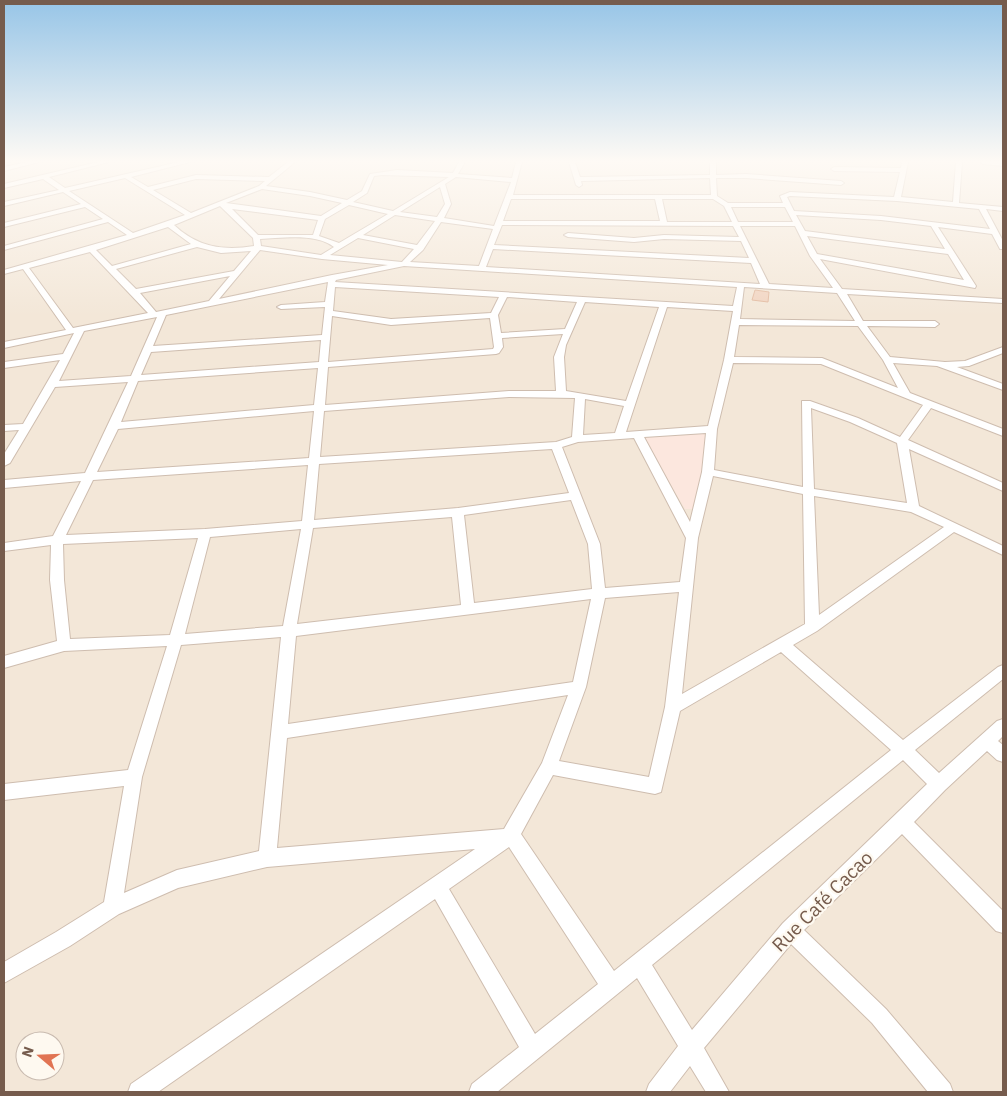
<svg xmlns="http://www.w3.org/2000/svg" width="1007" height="1096" viewBox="0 0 1007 1096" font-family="'IBM Plex Sans',sans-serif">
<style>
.residential{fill:#f3e7d8;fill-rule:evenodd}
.commercial{fill:#fce7de}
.building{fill:#f1d5c2;stroke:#e3bca2}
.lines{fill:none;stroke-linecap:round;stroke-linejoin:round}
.minor-casing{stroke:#cebdaf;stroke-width:2}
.minor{fill:#fff;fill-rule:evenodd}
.labels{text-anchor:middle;stroke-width:4.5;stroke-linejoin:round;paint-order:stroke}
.near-street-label{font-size:19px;fill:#765c4d;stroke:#fef9f0}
</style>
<rect width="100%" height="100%" fill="#fcf5e9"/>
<path class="residential" d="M4 162H1003V1092H4ZM25 1041H55V1071H25Z"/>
<path class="commercial" d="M707 432 696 509H685L642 437Z"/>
<path class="building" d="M755 290 769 292 768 302 752 300Z"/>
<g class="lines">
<g class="minor-casing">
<path id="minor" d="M27 162H39L4 171V167Z
M98 162H109L49 177 65 188 179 162H190L131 177 148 187 196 175 269 177 288 162H295L266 186 310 192 347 200 362 191 370 174 397 170 453 173 459 162H465L458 174 512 178 516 162H522L513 195H711L710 178 581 181 582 185 579 187 576 185 569 162H575L580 177 710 175V162H716V175L746 174 841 181 844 183 841 185 746 178H716L717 196 728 203H783L780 196 790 192 894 197 900 172 834 171 831 169 834 167 901 168 902 162H908L901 197 953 202 956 162H962L959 203 1003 207V211L986 209 1003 241V249H1000L992 234 938 227 976 286 975 288 820 259 842 289 1003 299V303L847 294 863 321H935L939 324 935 327 867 326 890 357 945 362 965 361 1003 347V353L969 366 957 367 1003 384V390L937 366 893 363 910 393 1003 429V436L931 408 908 440 1003 483V491L909 449 919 506 1003 546V555L954 532 817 631 793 645 903 740 998 667 1003 665V679L915 750 939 773 997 721 1003 719V736L998 741 1003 745V762L997 760 987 751 945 790 914 822 1003 911V933L996 931 902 834 804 930 886 1009 950 1084 953 1092H928L872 1023 791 944 704 1048 729 1092H706L690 1066 670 1092H646L649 1084 678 1046 637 978 497 1092H469L472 1084 519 1047 435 899 158 1092H128L131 1084 475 849 267 867 178 888 119 914 70 946 4 983V962L56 932 104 902 124 786 4 800V784L128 770 167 646 64 651 4 668V656L57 641 50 580 51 545 4 551V543L53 536 81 481 4 488V480L85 473 128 382 55 387 10 463 4 466V454L19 430 4 431V425L23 424 60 360 4 368V362L63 354 74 333 4 348V342L66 330 23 269 4 274V270L127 235 108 222 4 250V246L103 219 85 207 4 227V223L81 204 63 192 4 206V202L59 190 43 179 4 188V184ZM382 175 449 177 393 211 353 202 367 193 374 176ZM456 177 511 182 494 226 444 218 451 204 445 184ZM125 178 185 215 133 233 69 191ZM196 179 265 181 259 186 191 213 153 190ZM440 187 445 204 437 217 400 212ZM262 189 310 196 342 203 321 216 226 203ZM790 196 897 201 979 209 990 229 881 216 794 211 787 197ZM511 199H655L660 221H503ZM662 199H713L724 206 732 222H667ZM349 205 388 214 339 243 319 236 325 219ZM220 206 253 238 254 246C223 251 197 247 174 225ZM731 207H785L793 222H738ZM232 209 318 220 313 235H258ZM395 215 435 221 417 245 363 235ZM796 215 881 220 931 226 945 249 805 231ZM441 222 493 229 479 266 410 262 423 250ZM502 225 733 226 739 237 664 235 634 238 568 233 564 235 568 237 634 242 664 239 741 241 749 258 494 245ZM740 226H795L810 256 833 288 769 284ZM168 227 191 244 112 266 96 250ZM807 236 948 254 964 280 817 254ZM275 238C293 237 319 235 334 247L321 255 261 246 260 239ZM358 238 414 249 402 262 330 255ZM197 247 221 253 251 251 234 271 136 289 116 269ZM493 249 751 263 760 284 486 267ZM260 250 322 259 388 265 332 275 219 299ZM90 252 148 313 73 328 29 268ZM404 266 737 287 733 306 335 282 336 280ZM230 276 209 301 156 312 140 293ZM328 282 325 302 281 305 277 307 281 309 325 307 322 335 153 346 166 315ZM335 287 499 297 491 313 391 319 333 311ZM744 287 837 293 855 321 740 319ZM507 297 577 302 565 329 501 333 498 315ZM585 302 659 307 626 401 566 391 564 357 566 345ZM667 307 733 311 724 360 708 426 626 432ZM332 316 391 325 490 318 494 347 493 349 328 362ZM157 317 131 376 59 381 84 331ZM739 325 858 326 883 360 898 388 822 358 734 357ZM563 334 554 357 556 391H509L325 405 328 367 496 354 499 353 503 347 502 338ZM321 340 319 362 141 375 151 352ZM733 363 821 364 923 405 900 437 858 418 810 401H802L803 487 714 470 717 429ZM318 368 314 405 121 422 138 381ZM509 397 575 398 572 437 556 442 320 457 324 411ZM585 399 624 406 615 433 583 435ZM811 408 850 422 897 443 907 503 814 489ZM314 411 309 458 97 472 118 429ZM706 433 702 472 690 522 644 437ZM634 438 686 538 680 582 605 588 600 544 562 447 578 442ZM552 449 569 493 458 508 314 520 319 464ZM308 465 302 521 205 529 66 535 93 480ZM713 476 803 494 805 624 682 694 698 538ZM814 496 911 512 944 527 819 615ZM571 500 588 544 592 589 474 603 464 515ZM452 517 461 605 297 624 313 528ZM301 529 283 626 185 634 210 537ZM198 538 170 635 70 639 64 580 63 544ZM679 592 665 707 649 777 559 761 586 687 605 598ZM591 599 573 682 288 724 296 636ZM281 637 259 851 177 870 124 893 142 777 181 645ZM781 652 891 750 614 971 521 834 553 775 655 794 661 792 680 711ZM568 695 542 763 504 829 277 848 287 738ZM903 760 927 784 783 923 692 1030 652 965ZM509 847 598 984 535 1034 449 889Z
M980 162H1003V166L983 164Z"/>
</g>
<use href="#minor" class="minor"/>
</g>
<linearGradient id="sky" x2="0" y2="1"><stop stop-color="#97c5e7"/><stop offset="0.51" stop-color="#fefaf5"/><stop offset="1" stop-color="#fefaf5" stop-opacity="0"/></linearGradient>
<rect width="1007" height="316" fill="url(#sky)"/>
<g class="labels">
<g class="near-street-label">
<text transform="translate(822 901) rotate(-45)" y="7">Rue Café Cacao</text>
</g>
</g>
<rect width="1007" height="1096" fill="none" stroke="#765c4d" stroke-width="10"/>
<g transform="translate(40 1056) rotate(289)"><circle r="24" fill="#fef9f0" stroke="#c8baaf"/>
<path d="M0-4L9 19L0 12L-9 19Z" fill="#e17453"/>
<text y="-8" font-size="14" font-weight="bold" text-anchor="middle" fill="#765c4d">N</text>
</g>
</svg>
